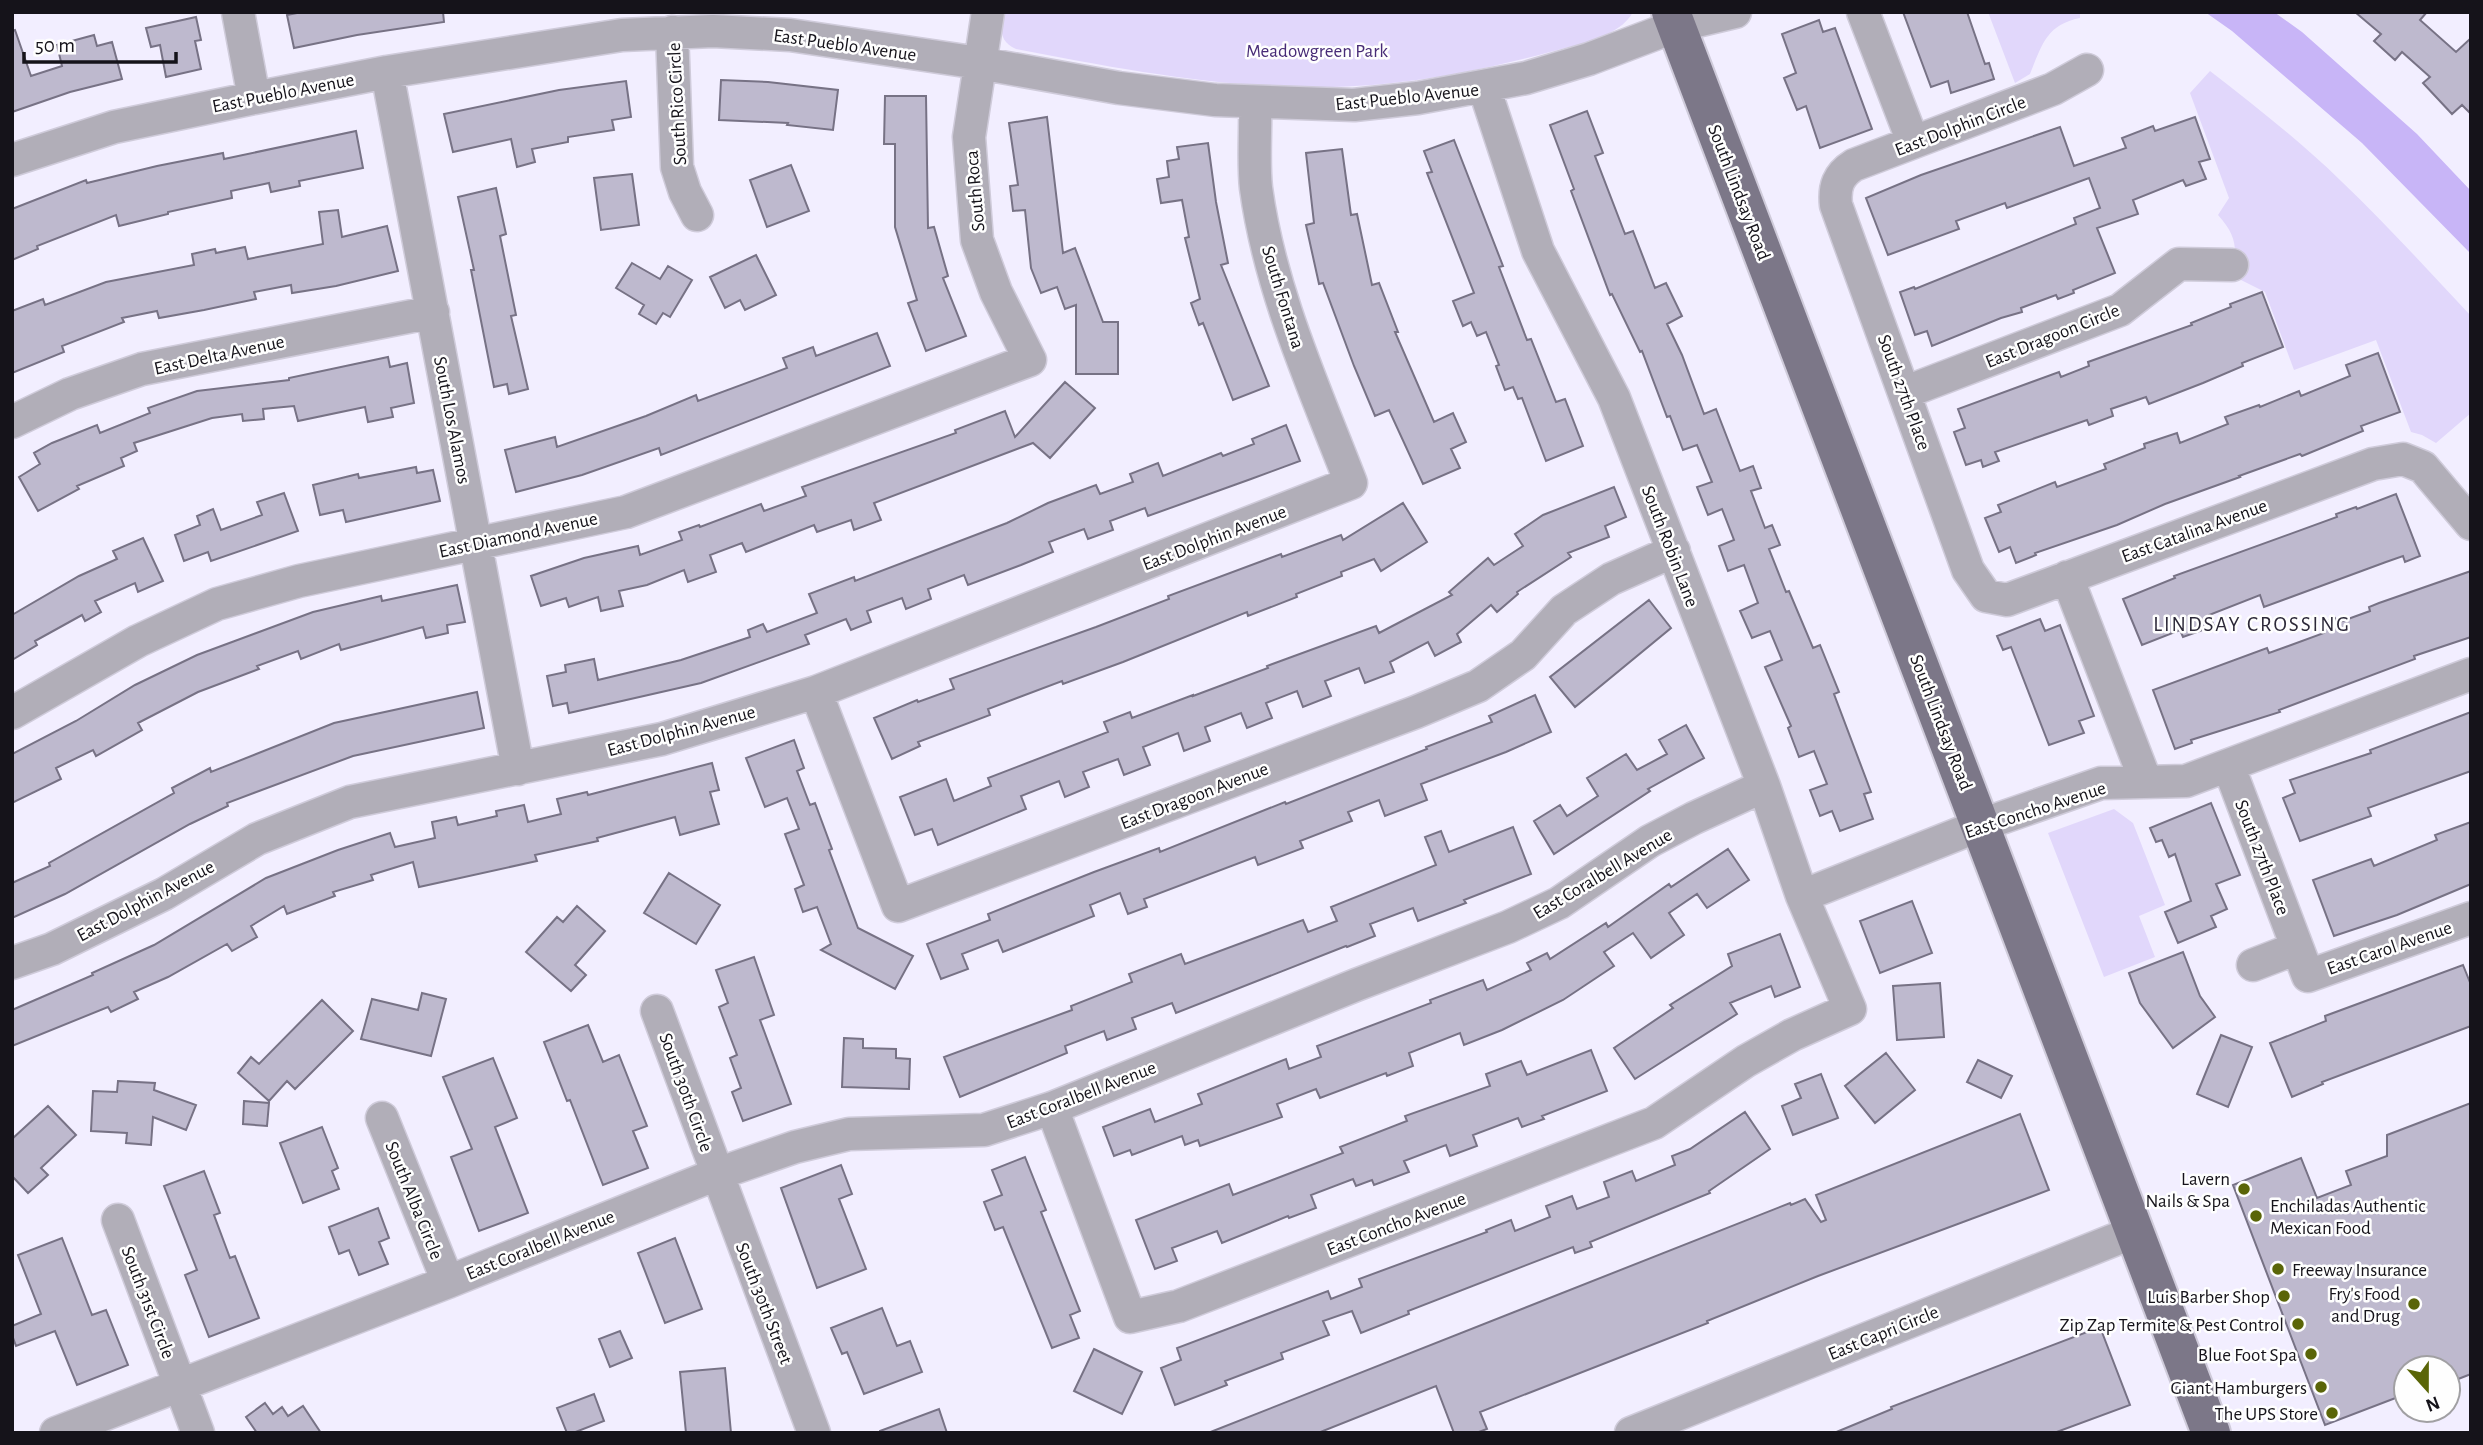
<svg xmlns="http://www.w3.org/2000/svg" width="2483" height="1445" viewBox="0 0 2483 1445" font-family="'Alegreya Sans',sans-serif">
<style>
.green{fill:#e1d7fb}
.water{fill:#c8b5f7}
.building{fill:#beb9ce;stroke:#777285;stroke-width:2}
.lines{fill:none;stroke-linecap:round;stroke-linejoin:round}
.minor-casing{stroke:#cfcbda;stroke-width:35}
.major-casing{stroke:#cfcbda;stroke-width:42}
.minor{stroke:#b1aeb8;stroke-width:32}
.major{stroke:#7c7788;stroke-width:38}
.poi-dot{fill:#5a6508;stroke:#fefefe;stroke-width:2.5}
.labels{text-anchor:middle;stroke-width:5;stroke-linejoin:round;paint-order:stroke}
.street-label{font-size:19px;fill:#15131a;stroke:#fefefe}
.park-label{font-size:19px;fill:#472b76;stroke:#fefefe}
.poi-label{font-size:19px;fill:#15131a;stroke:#fefefe;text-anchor:end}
.neighbourhood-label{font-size:21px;letter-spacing:2px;fill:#2c2838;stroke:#fefefe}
</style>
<rect width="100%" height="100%" fill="#f2eeff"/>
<path class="green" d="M1003 12H1633C1620 37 1576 45 1550 52 1475 72 1398 87 1320 87 1218 88 1115 68 1016 49 999 42 1000 28 1003 12Z
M1988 12H2080V18C2046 25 2042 45 2030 74L2015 83Z
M2210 71C2255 106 2300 141 2341 181 2386 224 2428 270 2471 316V413L2436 443 2422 435 2411 432 2376 340 2294 370 2265 292 2233 276C2237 248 2237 236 2218 215L2229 198 2190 93Z
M2114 809 2133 823 2165 905 2139 916 2155 957 2104 977 2048 833Z"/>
<path class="water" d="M2205 12H2274L2302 32 2417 134 2471 191V254L2362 143 2232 31Z"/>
<path class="building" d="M302 12H443L444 22 357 35 294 48 287 15Z
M1903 12H1967L1985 64 1989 63 1994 79 1951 93 1948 81 1931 87Z
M2355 12H2427L2420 20 2456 52 2471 38V114L2462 105 2452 114 2423 83 2430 77 2402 52 2395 60 2374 41 2381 34Z
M196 17 201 40 195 41 201 69 166 77 160 45 151 47 146 28Z
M1819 20 1823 32 1835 28 1872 129 1820 148 1806 106 1797 110 1784 78 1796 73 1782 34Z
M15 30 31 76 62 66 57 45 94 35 97 46 112 42 122 79 70 92 12 112V31Z
M721 80 768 82 838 90 833 130 787 125 788 123 719 120Z
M626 81 631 117 612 120 614 130 568 137V142L532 149 535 162 517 167 511 139 453 152 444 114 559 90Z
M885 96H926L928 228 934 227 948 276 943 278 966 336 926 351 908 303 917 300 895 227V144H884Z
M1587 111 1603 153 1595 156 1625 234 1633 231 1655 288 1666 283 1682 316 1667 324 1682 355 1704 414 1716 409 1740 471 1753 466 1761 488 1751 491 1765 528 1772 525 1780 545 1769 549 1786 592 1789 591 1813 648 1820 645 1839 692 1834 694 1871 792 1864 794 1873 819 1840 831 1832 811 1820 816 1810 790 1827 784 1814 751 1799 757 1788 728 1791 726 1765 667 1782 660 1770 631 1752 638 1740 611 1758 603 1744 565 1728 571 1719 546 1734 540 1722 509 1708 515 1697 487 1712 482 1697 445 1683 450 1670 416 1667 417 1642 351 1640 352 1612 294 1610 295 1571 191 1574 189 1550 125Z
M1047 117 1063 253 1075 248 1103 322H1118V374H1076V305L1065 309 1057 287 1041 293 1031 268 1025 210 1013 211 1010 186 1018 185 1009 123Z
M2195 117 2210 159 2199 162 2206 179 2186 186 2183 180 2133 200 2138 214 2097 228 2115 273 2073 290 2074 293 2058 299 2056 295 2021 308 2022 312 2001 318 1932 346 1927 331 1915 335 1900 292 1914 287 1915 289 2076 224 2074 218 2100 208 2089 178 2007 208 2005 203 1956 221 1959 229 1888 255 1866 198 1921 175 2060 127 2074 166 2126 148 2122 138 2153 126 2155 131Z
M356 131 363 168 299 181 300 186 271 192 269 183 231 191 232 198 168 212V214L119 226 116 215 37 246 38 249 12 260V209L86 180 87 183 157 166 223 153 224 159Z
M1454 140 1503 266 1499 267 1527 340 1531 339 1556 402 1565 399 1583 446 1546 461 1522 398 1518 399 1513 387 1505 390 1496 366 1499 365 1486 332 1477 336 1471 322 1463 326 1453 301 1474 293 1427 173 1432 172 1424 151Z
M1208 143 1216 202 1228 263 1221 265 1269 386 1233 400 1203 323 1199 325 1191 303 1200 299 1185 238 1189 237 1182 200 1161 203 1157 179 1169 177 1167 161 1179 159 1177 147Z
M1342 149 1351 215 1357 214 1372 285 1379 283 1398 332H1395L1434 422 1453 413 1466 442 1451 449 1460 468 1423 484 1389 410 1375 416 1354 366 1323 283 1319 284 1306 225 1314 223 1306 153Z
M791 165 809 211 767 227 750 180Z
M632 174 639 225 601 230 594 178Z
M496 188 506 234 500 236 516 315 511 316 528 389 509 394 507 384 494 387 471 270H474L458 197Z
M338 210 342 237 387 226 398 271 336 286 292 293 291 285 254 292 256 299 204 310 159 318 157 311 122 318 124 322 62 346 64 352 12 373V311L43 299 45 305 106 282 194 265 192 254 215 249 216 253 245 247 248 259 323 244 319 212Z
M756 255 776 295 745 310 740 300 725 308 710 277Z
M632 263 660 279 668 266 692 280 670 317 663 313 656 324 639 314 644 305 616 288Z
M2262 292 2283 347 2242 363 2243 366 2203 383 2149 404 2146 397 2111 409 2113 416 2089 425 2087 420 1995 452 1999 461 1983 467 1981 460 1966 465 1954 432 1965 428 1958 409 2059 372 2061 377 2089 366 2088 362 2192 325 2191 323 2231 307 2230 304Z
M877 333 890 366 661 455 659 448 582 475 516 492 505 450 555 437 557 447 646 416 696 395 698 401 787 368 783 358 813 347 816 356Z
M2378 353 2400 412 2361 426 2363 431 2302 456 2300 454 2239 476 2240 477 2165 504 2117 525 2035 553 2036 555 2016 563 2010 547 1999 552 1985 518 2001 512 1998 505 2055 482 2057 487 2106 469 2104 464 2145 448 2144 444 2177 433 2180 443 2228 424 2225 417 2259 405 2260 407 2299 391 2301 396 2350 376 2346 365Z
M388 357 390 367 407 363 414 403 391 408 393 417 368 422 365 407 298 421 294 406 263 409 264 419 243 421 242 414 212 418 134 443 137 451 121 458 124 466 77 486 79 489 38 511 19 477 40 464 34 453 52 443 97 425 100 433 150 413 148 408 197 391 289 380V378Z
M1065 382 1095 408 1050 458 1033 443 874 503 881 520 854 530 851 520 817 532 814 525 746 552 742 543 710 555 716 572 688 582 684 570 647 585 619 591 623 606 601 611 598 597 569 607 566 598 541 606 531 576 584 558 638 546 640 555 682 540 679 532 699 525 700 527 761 504 764 511 806 496 802 487 956 433 955 430 1005 411 1015 437Z
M1286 425 1300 461 1251 479 1148 516 1145 508 1110 521 1113 530 1088 539 1084 529 1049 542 1053 552 1021 565 968 585 964 575 928 589 931 599 906 609 902 598 867 611 871 622 851 630 846 619 805 635 809 644 701 683 569 713 567 703 553 706 547 676 566 672 565 665 594 659 598 680 681 660 750 637 748 630 763 624 767 632 817 613 809 594 854 577 855 581 1007 523 1048 503 1096 485 1100 494 1133 482 1130 474 1158 463 1163 476 1221 453 1223 456 1254 444 1252 439Z
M416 467 417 473 433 470 440 501 346 522 343 510 320 515 313 485 358 474 359 478Z
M1614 487 1626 517 1605 526 1609 537 1568 553 1571 557 1517 592 1518 594 1497 612 1491 605 1457 634 1461 642 1435 656 1428 642 1390 662 1394 672 1365 683 1359 668 1325 681 1331 696 1303 707 1297 691 1266 703 1272 718 1247 728 1241 713 1205 727 1210 741 1184 751 1178 733 1143 747 1150 765 1124 775 1118 759 1083 772 1089 787 1065 797 1059 781 1021 796 1026 809 938 845 932 829 915 835 900 797 946 779 954 801 991 786 988 778 1108 732 1104 722 1130 712 1132 718 1193 695V696L1268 668 1267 666 1376 626 1379 633 1452 595 1449 592 1488 558 1494 565 1523 546 1515 534 1543 515Z
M284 493 298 531 211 561 208 552 184 561 175 535 200 525 197 516 213 509 221 530 262 515 257 502Z
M2396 494 2420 556 2405 562 2403 556 2386 562 2264 607 2260 595 2209 615 2214 626 2183 637 2180 630 2142 645 2123 599 2175 578 2174 576 2337 517 2336 514 2356 507 2357 509Z
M1403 503 1427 542 1381 571 1374 559 1341 572 1342 576 1296 594 1297 597 1248 616 1247 612 1123 662 1063 684 1062 681 988 709 990 715 918 742 920 746 892 759 874 718 917 700 918 702 954 689 950 679 1096 627 1169 599 1168 596 1281 554 1282 557 1341 535 1343 540Z
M143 538 163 581 138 592 135 583 95 601 101 612 85 621 82 615 35 641 37 645 12 660V615L79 576 117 559 113 551Z
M2471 571V637L2414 656 2415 659 2279 710 2280 712 2191 740 2192 743 2175 749 2153 690 2267 648 2269 653 2324 633 2321 623 2335 618 2337 623 2370 611 2369 607 2379 603Z
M457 585 465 622 447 625 448 633 426 638 423 627 341 650 339 644 301 659 298 651 257 666 259 669 198 692 138 723 142 730 96 756 93 750 56 768 61 779 12 803V754L76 721 135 685 197 655 313 612 381 596 382 601Z
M1649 600 1671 628 1575 707 1550 677Z
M2040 619 2045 631 2060 625 2094 716 2079 721 2084 733 2049 745 2011 647 2003 650 1997 636Z
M477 692 484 728 353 756 227 803 228 806 190 824 65 894 12 918V883L50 866 49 863 174 793 172 788 210 768 211 772 334 723Z
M1535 695 1551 732 1506 752 1421 784 1427 800 1385 816 1379 800 1348 812 1352 821 1300 841 1303 848 1258 865 1255 857 1144 899 1147 907 1128 914 1120 893 1090 905 1094 916 1046 935 1003 952 998 940 962 954 968 969 941 979 927 944 990 920 988 914 1094 872 1159 848 1160 852 1285 802 1286 804 1427 749 1426 747 1492 722 1489 716Z
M2471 712V771L2368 808 2371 816 2300 841 2283 798 2295 793 2290 780 2371 753 2370 750Z
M1686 725 1704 758 1648 789 1650 791 1554 854 1534 821 1560 805 1567 816 1598 796 1587 778 1626 754 1637 770 1667 754 1659 740Z
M794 740 804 768 797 771 810 805 815 803 832 849 829 850 858 928 913 956 895 989 821 950 831 944 817 907 803 912 795 889 804 885 785 834 799 829 787 798 765 807 746 758Z
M712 763 719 790 710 792 719 824 680 835 675 817 597 838 598 841 535 855 537 861 419 887 413 862 371 875 373 880 333 892 335 896 287 914 284 906 251 926 257 937 232 951 227 944 168 977 134 992 138 999 111 1012 108 1007 12 1046V1010L93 975 92 973 154 945 266 878 338 850 390 833 395 847 435 838 432 822 456 817 458 825 497 816 496 811 524 805 528 822 561 814 557 799 587 792 588 795Z
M2211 803 2240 875 2216 884 2227 909 2211 916 2216 927 2178 943 2165 912 2191 901 2175 854 2169 857 2162 840 2156 842 2150 828Z
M2471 822V884L2397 915 2334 936 2313 880 2371 859 2374 866 2437 840 2435 835Z
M1513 827 1531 874 1464 900 1466 903 1418 921 1413 908 1370 924 1375 936 1347 947 1346 946 1176 1013 1172 1003 1132 1018 1136 1029 1107 1040 1104 1031 1065 1046 1067 1053 960 1097 944 1057 1072 1010 1071 1006 1132 982 1129 974 1181 954 1185 964 1303 920 1308 932 1337 921 1331 907 1436 865 1425 837 1441 831 1449 852Z
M1728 849 1749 880 1707 908 1697 894 1669 913 1684 935 1651 958 1633 933 1604 952 1614 966 1563 1000 1502 1030 1464 1045 1460 1033 1409 1053 1413 1066 1387 1076 1386 1073 1320 1098 1316 1089 1277 1104 1282 1117 1200 1146 1198 1140 1185 1145 1182 1136 1132 1155 1130 1150 1114 1156 1103 1127 1150 1109 1155 1122 1202 1104 1198 1094 1286 1059 1289 1069 1321 1057 1317 1046 1431 1003 1430 1000 1483 980 1487 990 1531 970 1527 963 1547 953 1550 959 1606 923 1608 927 1669 884 1671 887Z
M669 873 720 905 696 944 644 913Z
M1912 901 1932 953 1880 973 1860 921Z
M577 906 605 931 575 965 586 975 571 991 526 952 557 917 563 922Z
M1780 934 1800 987 1775 997 1771 986 1730 1003 1737 1014 1635 1079 1614 1048 1673 1008 1670 1005 1732 966 1728 954Z
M2183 952 2200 996 2215 1017 2173 1048 2140 1003 2129 973Z
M754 957 774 1015 760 1020 791 1104 743 1121 732 1092 741 1088 730 1058 737 1055 719 1007 728 1003 716 970Z
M2463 965 2471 985V1026L2322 1082 2323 1084 2292 1097 2270 1043 2326 1021 2325 1016Z
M1940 983 1944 1037 1897 1040 1893 986Z
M422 993 446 999 431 1056 361 1039 372 999 418 1010Z
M322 1000 353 1031 295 1089 287 1081 269 1101 238 1073 251 1057 259 1064Z
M588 1025 603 1062 619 1055 647 1126 633 1131 648 1168 603 1185 570 1100 567 1101 544 1042Z
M2221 1035 2252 1047 2228 1107 2197 1094Z
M844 1038 863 1039V1048L896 1049V1058L910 1059 909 1089 842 1087Z
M1591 1050 1607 1091 1542 1116 1544 1119 1522 1127 1518 1118 1473 1135 1477 1146 1450 1156 1446 1145 1404 1161 1409 1172 1374 1185 1372 1180 1356 1186 1353 1179 1311 1195 1316 1208 1289 1218 1288 1216 1222 1243 1217 1231 1172 1248 1177 1261 1155 1269 1136 1220 1229 1184 1233 1195 1343 1153 1340 1147 1407 1121 1405 1116 1490 1086 1486 1074 1521 1061 1527 1075Z
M1886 1053 1915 1090 1875 1123 1845 1086Z
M493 1058 517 1118 495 1127 528 1213 479 1231 451 1157 472 1149 443 1077Z
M1978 1060 2012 1076 2001 1098 1967 1082Z
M1821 1074 1838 1118 1793 1135 1782 1106 1801 1098 1795 1084Z
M118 1081 155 1083 154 1090 196 1105 186 1130 153 1117 151 1145 126 1143 127 1133 91 1131 93 1091 117 1092Z
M244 1101 269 1103 267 1126 243 1124Z
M2471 1103V1374L2448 1383V1368H2406V1394L2325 1425 2233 1185 2301 1158 2317 1198 2351 1185 2346 1171 2387 1156V1135Z
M48 1106 76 1135 41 1168 48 1175 28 1193 12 1176V1139Z
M1745 1112 1770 1149 1709 1191 1710 1193 1590 1242 1592 1247 1575 1253 1573 1247 1408 1311 1409 1314 1361 1333 1352 1311 1323 1321 1329 1335 1281 1353 1283 1359 1225 1381 1227 1385 1175 1405 1161 1368 1181 1360 1177 1348 1328 1291 1331 1299 1362 1287 1359 1279 1487 1232 1486 1230 1511 1220 1515 1231 1550 1217 1546 1206 1572 1196 1577 1209 1609 1197 1604 1182 1632 1171 1636 1181 1675 1165 1672 1156 1690 1149Z
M2020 1114 2049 1190 1818 1276 1707 1321 1708 1323 1480 1412 1487 1429 1476 1433H1454L1436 1386 1318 1433H1208L1790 1203 1791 1205 1805 1199 1821 1222 1826 1220 1816 1195Z
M322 1127 338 1168 332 1171 339 1189 303 1203 280 1143Z
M1025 1157 1046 1210 1041 1212 1080 1311 1070 1315 1079 1338 1052 1348 1003 1227 995 1230 984 1202 1002 1195 992 1170Z
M841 1165 852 1194 839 1199 866 1269 817 1288 781 1188Z
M204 1171 220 1213 214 1215 230 1258 235 1256 259 1318 209 1337 185 1275 197 1270 164 1186Z
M378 1208 389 1238 379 1242 388 1264 359 1275 349 1250 339 1254 329 1227Z
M62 1238 92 1315 106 1310 128 1365 77 1385 55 1331 16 1346 12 1335V1326L41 1314 18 1255Z
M675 1238 702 1309 665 1323 638 1253Z
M882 1308 897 1346 910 1341 922 1372 864 1394 847 1352 842 1354 831 1328Z
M2100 1327 2130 1405 2054 1433H1834L1892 1409 1891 1407Z
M620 1331 632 1358 610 1367 599 1339Z
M1094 1349 1142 1372 1122 1414 1074 1391Z
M725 1368 731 1433H686L680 1372Z
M594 1394 604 1421 573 1433H567L557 1408Z
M265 1403 273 1414 282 1407 288 1416 303 1406 321 1433H257L246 1417Z
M939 1409 947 1433H880V1431Z"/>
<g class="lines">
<g class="minor-casing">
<path id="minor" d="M238 12 254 98
M1863 12 1913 142
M672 32 677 167 685 192 697 215
M2087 70 2053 89 1854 165C1838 175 1834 187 1836 205L1968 570 1986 596 2007 600 2373 464 2403 459 2423 467 2471 524
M387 72 518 769
M12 160 114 127 254 98 387 72 622 35 713 31 790 35 979 63 1119 88 1215 100 1354 105 1418 98 1526 78 1589 59 1676 26 1735 12
M1906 392 2120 310 2179 264 2232 265
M12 422 70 394 142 369 433 312
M2067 577 2146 782
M816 692 898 906 1416 712 1478 686 1523 655 1564 610 1611 579 1674 551
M12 713 138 641 217 604 299 581 626 512 1030 360 996 292 977 240 969 137 988 12
M2229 767 2308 976 2471 918
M1802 896 1981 825 2101 783 2186 781 2471 674
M12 963 52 949 164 894 257 839 350 802 662 739 816 692 1351 483C1314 387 1270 291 1256 188 1253 160 1256 130 1255 102
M2253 965 2297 948
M657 1011 814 1433
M1052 1108 1130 1317 1179 1306 1654 1123 1746 1061 1792 1035 1850 1009 1802 896 1764 786 1614 398 1538 251 1484 87
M382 1118 448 1282
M118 1220 198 1433
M56 1433 448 1282 717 1174 795 1147 849 1134 984 1130 1052 1108 1356 985 1508 927 1559 903 1650 841 1694 818 1764 786
M1631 1433 2134 1232"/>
</g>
<g class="major-casing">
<path id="major" d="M1671 12 2211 1433"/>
</g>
<use href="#minor" class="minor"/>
<use href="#major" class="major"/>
</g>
<g class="poi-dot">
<circle cx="2244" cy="1189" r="7"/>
<circle cx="2256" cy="1216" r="7"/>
<circle cx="2278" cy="1269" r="7"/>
<circle cx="2284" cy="1296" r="7"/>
<circle cx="2414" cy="1304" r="7"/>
<circle cx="2298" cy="1324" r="7"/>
<circle cx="2311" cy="1354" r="7"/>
<circle cx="2321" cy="1387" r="7"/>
<circle cx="2332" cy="1413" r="7"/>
</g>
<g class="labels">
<g class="street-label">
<text transform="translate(845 44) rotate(8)" y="7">East Pueblo Avenue</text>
<text transform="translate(283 92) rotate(-11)" y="7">East Pueblo Avenue</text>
<text transform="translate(1407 96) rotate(-6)" y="7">East Pueblo Avenue</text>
<text transform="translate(676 104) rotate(-93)" y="7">South Rico Circle</text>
<text transform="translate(1960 125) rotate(-21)" y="7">East Dolphin Circle</text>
<text transform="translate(974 191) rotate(-95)" y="7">South Roca</text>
<text transform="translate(1740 192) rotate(69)" y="7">South Lindsay Road</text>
<text transform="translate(1284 297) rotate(73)" y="7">South Fontana</text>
<text transform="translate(2052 335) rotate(-22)" y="7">East Dragoon Circle</text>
<text transform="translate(219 354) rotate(-12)" y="7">East Delta Avenue</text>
<text transform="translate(1905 392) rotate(70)" y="7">South 27th Place</text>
<text transform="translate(453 420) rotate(79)" y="7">South Los Alamos</text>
<text transform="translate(2194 530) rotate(-20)" y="7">East Catalina Avenue</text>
<text transform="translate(518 534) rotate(-12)" y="7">East Diamond Avenue</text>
<text transform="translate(1214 537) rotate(-21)" y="7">East Dolphin Avenue</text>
<text transform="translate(1671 546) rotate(69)" y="7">South Robin Lane</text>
<text transform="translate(1942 722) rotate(69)" y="7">South Lindsay Road</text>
<text transform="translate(681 730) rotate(-15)" y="7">East Dolphin Avenue</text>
<text transform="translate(1194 795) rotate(-21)" y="7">East Dragoon Avenue</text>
<text transform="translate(2035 809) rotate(-18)" y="7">East Concho Avenue</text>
<text transform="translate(2263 857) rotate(69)" y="7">South 27th Place</text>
<text transform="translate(1602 873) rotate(-31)" y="7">East Coralbell Avenue</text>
<text transform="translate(145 900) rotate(-28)" y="7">East Dolphin Avenue</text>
<text transform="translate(2389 947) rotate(-19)" y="7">East Carol Avenue</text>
<text transform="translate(687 1092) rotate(70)" y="7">South 30th Circle</text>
<text transform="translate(1081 1094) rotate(-21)" y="7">East Coralbell Avenue</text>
<text transform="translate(415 1200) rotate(68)" y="7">South Alba Circle</text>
<text transform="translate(1396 1223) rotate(-21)" y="7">East Concho Avenue</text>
<text transform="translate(540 1244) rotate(-22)" y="7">East Coralbell Avenue</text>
<text transform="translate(149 1302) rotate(69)" y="7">South 31st Circle</text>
<text transform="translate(765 1303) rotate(69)" y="7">South 30th Street</text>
<text transform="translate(1883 1332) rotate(-22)" y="7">East Capri Circle</text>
</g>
<g class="park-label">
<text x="1317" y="57">Meadowgreen Park</text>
</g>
<g class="poi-label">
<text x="2230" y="1185">Lavern<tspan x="2230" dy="22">Nails &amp; Spa</tspan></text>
<text x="2270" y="1212" text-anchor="start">Enchiladas Authentic<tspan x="2270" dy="22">Mexican Food</tspan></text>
<text x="2292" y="1276" text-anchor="start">Freeway Insurance</text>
<text x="2400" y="1300">Fry's Food<tspan x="2400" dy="22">and Drug</tspan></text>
<text x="2270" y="1303">Luis Barber Shop</text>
<text x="2284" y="1331">Zip Zap Termite &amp; Pest Control</text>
<text x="2297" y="1361">Blue Foot Spa</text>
<text x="2307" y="1394">Giant Hamburgers</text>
<text x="2318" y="1420">The UPS Store</text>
</g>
<g class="neighbourhood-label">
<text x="2252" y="631">LINDSAY CROSSING</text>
</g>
</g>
<rect width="2483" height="1445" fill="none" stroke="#15131a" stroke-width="28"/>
<g transform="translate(2427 1389) rotate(159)"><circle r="33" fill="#fefefe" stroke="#a1a0a3" stroke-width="2"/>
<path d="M0-5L12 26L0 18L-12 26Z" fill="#5a6508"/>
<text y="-10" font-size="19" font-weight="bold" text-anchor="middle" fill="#15131a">N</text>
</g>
<path d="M24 52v10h152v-10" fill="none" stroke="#15131a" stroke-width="3.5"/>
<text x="35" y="52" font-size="21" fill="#15131a" stroke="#fefefe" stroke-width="5" paint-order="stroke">50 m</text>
</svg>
